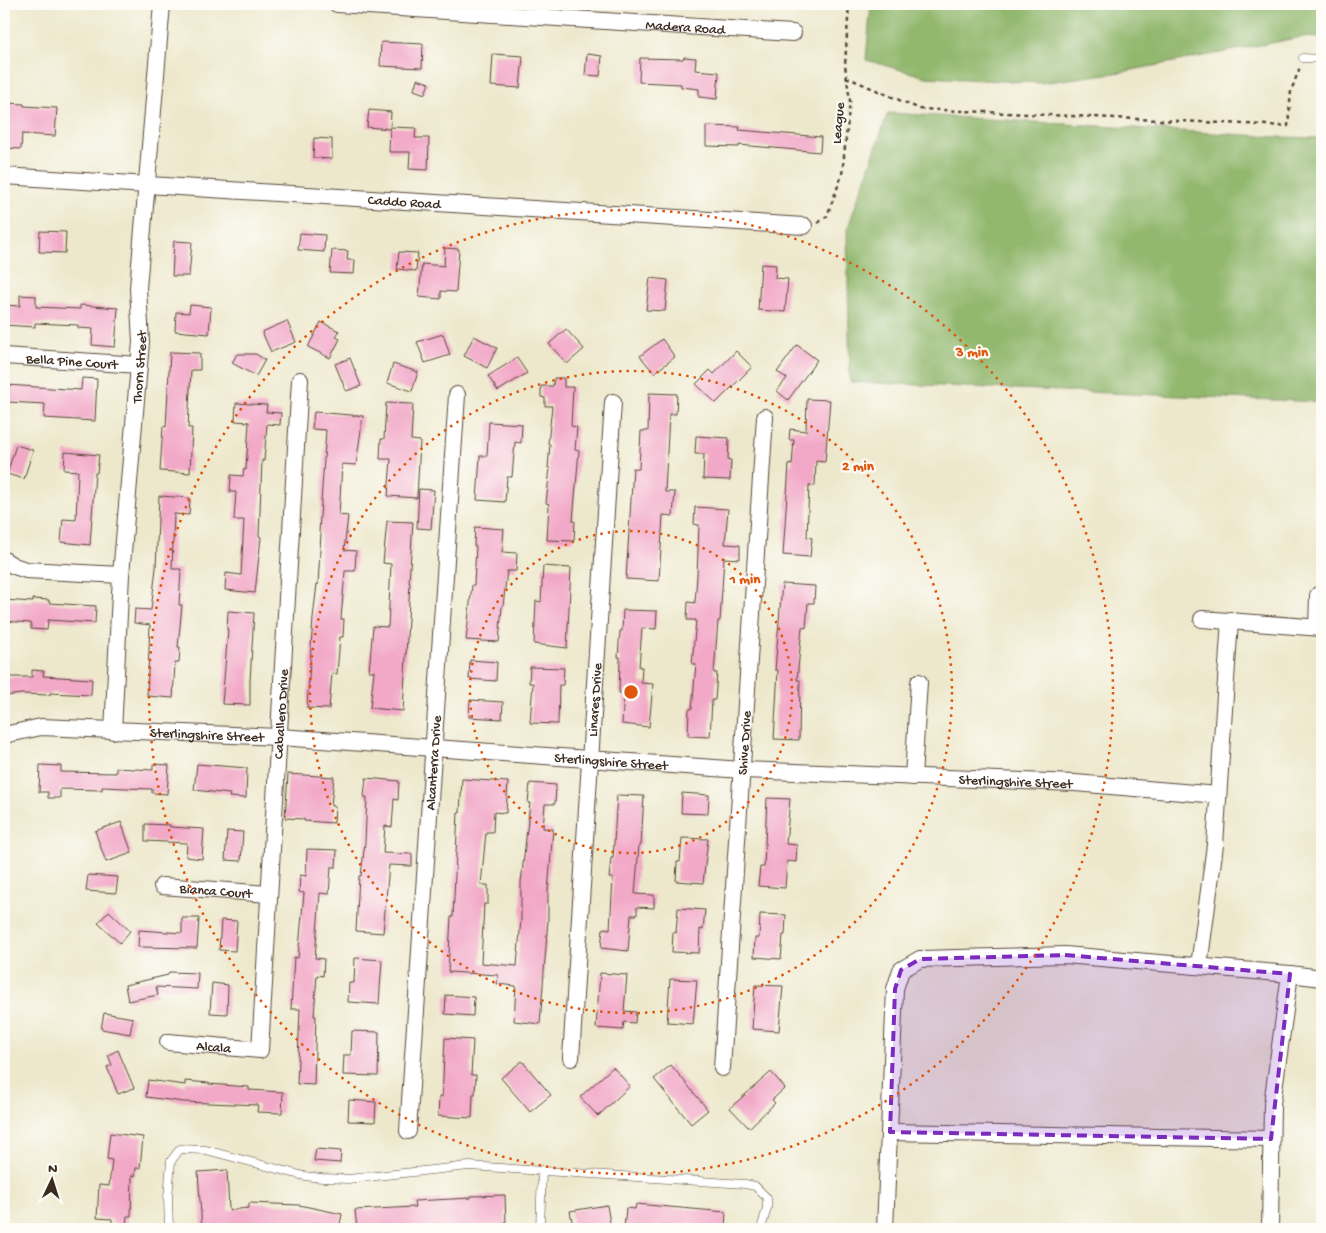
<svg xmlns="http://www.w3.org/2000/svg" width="1326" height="1233" viewBox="0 0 1326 1233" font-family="'Gochi Hand',sans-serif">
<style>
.forest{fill:#92b86e;stroke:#667146}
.building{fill:#f2a8c7}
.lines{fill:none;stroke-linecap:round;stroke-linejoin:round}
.lane-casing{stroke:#564638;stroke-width:9}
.street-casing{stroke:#564638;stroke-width:18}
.path{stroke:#564638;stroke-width:2.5;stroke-dasharray:4 4;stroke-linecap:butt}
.lane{stroke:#fff;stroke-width:8}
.street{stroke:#fff;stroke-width:16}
.marked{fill:#7b2cbf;fill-opacity:0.2;stroke:#7b2cbf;stroke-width:4;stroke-dasharray:10 6;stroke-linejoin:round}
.ring{fill:none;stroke:#df570d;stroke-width:2.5;stroke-dasharray:2.5 5}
.labels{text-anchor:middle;stroke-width:4.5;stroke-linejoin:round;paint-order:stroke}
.street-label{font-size:14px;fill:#3b2a1e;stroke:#fdfcf7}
.centre{fill:#df570d;stroke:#fdfcf7;stroke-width:2.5}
.ring-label{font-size:15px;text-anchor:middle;font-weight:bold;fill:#df570d;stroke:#fdfcf7;stroke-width:4.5;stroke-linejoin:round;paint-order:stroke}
</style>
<rect width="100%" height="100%" fill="#fdfcf7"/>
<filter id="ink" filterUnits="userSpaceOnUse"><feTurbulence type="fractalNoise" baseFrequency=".02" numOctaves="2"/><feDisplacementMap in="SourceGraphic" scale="10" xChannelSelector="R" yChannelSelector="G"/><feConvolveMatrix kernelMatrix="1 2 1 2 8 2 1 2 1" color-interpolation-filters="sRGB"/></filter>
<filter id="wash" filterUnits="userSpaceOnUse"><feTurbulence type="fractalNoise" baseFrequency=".0096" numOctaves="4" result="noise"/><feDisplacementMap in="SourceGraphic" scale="20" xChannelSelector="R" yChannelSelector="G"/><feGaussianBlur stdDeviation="1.12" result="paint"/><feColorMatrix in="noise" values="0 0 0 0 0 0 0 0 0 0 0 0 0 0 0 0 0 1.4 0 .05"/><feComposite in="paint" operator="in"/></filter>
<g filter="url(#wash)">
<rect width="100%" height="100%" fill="#ede8cc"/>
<path class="forest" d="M871 4H1322V38L1302 37 1122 72 1040 83 926 77 866 60Z
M888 113 1278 137 1322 138V402L850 382 847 230Z"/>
<g id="blocks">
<path class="building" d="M381 42 423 44 422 68 380 66Z
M493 54 523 56 520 88 491 86Z
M587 54 602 56 600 76 585 75Z
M684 57 696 58 695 70 719 72 717 99 699 97V89L681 87V84L639 82 640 58 683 59Z
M417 79 429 83 425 94 414 90Z
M8 103 24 104V106L57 108 55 136 22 134 21 149 6 148Z
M369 110 391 112 390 129 367 127Z
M706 126 740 127 739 130 821 137 820 152 739 145V147L706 146Z
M390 127 416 128 415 138H429L428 170 409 169 410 152H389Z
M314 138 332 139V159L313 158Z
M40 231 66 232 65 253 39 252Z
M300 233 325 235 324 252 298 250Z
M174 241 192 242 189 276H172Z
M445 248 459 249 456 292 441 291V299L419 297 422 264 444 266Z
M332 250 348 251 347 260H355L354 274 330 273Z
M399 252 418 253 416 271 397 269Z
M761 264 776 265 775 278 788 279 785 312 758 310Z
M650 278 668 280 665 311 646 310Z
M20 295 36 296V307L80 309V305L118 308 115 347 92 345 93 329 78 328V325L35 323V327L4 325V305L20 306Z
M190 305 211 307 209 334 175 331 176 312 189 313Z
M287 321 296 342 271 352 262 332Z
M321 322 339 331 336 337 340 339 330 358 308 347Z
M566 329 584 349 567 364 549 344Z
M443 334 450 355 425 363 417 342Z
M474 336 497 348 487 368 464 356Z
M662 339 675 357 654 373 640 356Z
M797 345 817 360 788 400 777 391 787 378 777 372Z
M736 351 752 367 716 403 696 384 710 370 714 374Z
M170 352 200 353V370H191L188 428H192L190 473 160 471 163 426 166 427Z
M237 354H256L265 360 256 376 232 363Z
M350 358 361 386 346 391 335 364Z
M517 358 527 373 498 391 488 376Z
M393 364 418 372 412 391 387 383Z
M82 378 97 379 95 421 44 418 45 404 6 402 7 385 81 390Z
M554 378H564V387H573L571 426 577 427 575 450 579 451 573 521H575L574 541 547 540 549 504 546 503 550 468H548L550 444H548L552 406H545V398L541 397V386H553Z
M649 393 677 394 676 414H669L665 492H675L673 516 663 515 659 581 626 579 633 468 639 469 641 431H648Z
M807 399 830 400 825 462 816 461 815 486 809 485 807 537 812 538 810 557 783 555 789 464 792 465 794 440H789L790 429 806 431Z
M236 403 267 405 266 412 281 413 280 425 267 424 264 461 262 460 259 536 261 537 255 593 225 590 226 573 241 575 244 520H234L236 492H230L231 475 243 476 244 469 246 470 249 422 235 421Z
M386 403 413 404 411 440 420 441 417 498 388 496 391 459H380L381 439H384Z
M314 412 363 416 356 465 342 464 339 515 348 516 344 550 356 551 355 571H345L341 619H344L343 637H340L337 674 332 673 329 709 307 708 313 618 317 584 318 585 321 533 319 532 326 430 312 429Z
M489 422 522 424 521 443 515 442 512 477H507L505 502 477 500 480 456H487Z
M696 436 729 438 728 460H731L730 480 703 479 704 454H695Z
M16 445 33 450 24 479 7 474Z
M65 452 99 455 97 473H95L90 545 61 542 63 519 76 520 78 471 64 470Z
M419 489 434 490 431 529 417 528Z
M159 496 190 498 189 515 174 514 172 569H181L179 605H182L178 647H180L179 663H175L173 698 147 696 150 625 134 623 135 609 151 610 156 568Z
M695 507 728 509 725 544 740 545V559L724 558 720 621H718L714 673H717L715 700H712L710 737 688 736 689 709H692L696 664H692L696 620H687L688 602 695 603 697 576 699 525 694 524Z
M387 521 413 522 409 583H410L403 711 370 708 374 671H369L373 626 388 627 391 564 383 563Z
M475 527 504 529 502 552 517 553 516 571H507L503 606H502L499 642 466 640 472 585H474L476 546H474Z
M543 566 571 568 567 648 534 644 536 601 541 602Z
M782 584 815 586 814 603H808L806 628 802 627 797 680H800L799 740 774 739 778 670H775Z
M33 599 49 600V603L96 606 95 623 48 620 47 630 31 629V623L4 621V600L33 602Z
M623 610 657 611 656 629 642 628 639 667H642L641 683 653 684 649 727 622 724 624 693H619L620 657H618L620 631H622Z
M228 611 254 613 250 681V705L222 704 228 630H227Z
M470 660 497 662 496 681 469 679Z
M530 667 564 668 563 685H559L558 724 530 723 533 683H529Z
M32 670 44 671 43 676 92 679 91 695 50 693V695L21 694 4 696V677H32Z
M470 700 503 702 502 719 469 717Z
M153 764 169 765 167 794 152 793V789L102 787V790L60 789V798H48V792H39L40 765 61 766V772L116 773V768L153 770Z
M197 764 247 768 246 798 229 797 230 794 194 790Z
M288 774 334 777 331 806H335L334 823 304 821V819L285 818Z
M366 778 399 781 398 800 394 799 392 827 385 826 383 853 412 854V866L389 865 383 933 356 931 359 876H361L365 842 367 797H364Z
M462 779 508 782 506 813 494 812 493 832H486L481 885H488V904H484L481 963 517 966 521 919V882L530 803H528L530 783 556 785 555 804H545L543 828 553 829 548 891V920L540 1024 514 1021 516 986 497 984 498 975 448 972 451 917H453L458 812 460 813Z
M682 793 709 795 708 814 681 813Z
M617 795 644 796 641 845H639L635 894 654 895V908L637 907V915H631L628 951 601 948 603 928 610 929 613 878H609L611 858H613Z
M767 798 790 799 786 844 797 845 796 862 787 861 785 888 758 886 760 867H764Z
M121 822 132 853 106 862 95 831Z
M145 824 170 825V827L204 829 202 859 186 857 187 843 145 841Z
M227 831 243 832 241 861 225 860Z
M682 838 708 839 703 883 676 881 677 862H680Z
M307 849 337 850 336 867H331L329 894 320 893 315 958 324 959 323 976 317 975 314 1016H316L314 1085 297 1084 300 1009H291L294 957 298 958 304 893 299 892 300 875 306 876Z
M88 875 118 877 116 893 86 891Z
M678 908 705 910 703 930 700 929 699 953 672 952 673 932 676 933Z
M109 911 130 931 120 943 98 923Z
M760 914 786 915 785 935H783L781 959 754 957 755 938H759Z
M182 918H199L197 948 138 947 139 930 182 933Z
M221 920 237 921 235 951 219 950Z
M355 958 382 960 379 1004 348 1002 349 983H354Z
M169 972 198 973 197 989 156 987 158 995 128 1001 125 985 168 975Z
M600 973 627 975 624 1011 636 1012 635 1023 624 1022 623 1030 596 1028Z
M670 979 697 980 693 1024 667 1022Z
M212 983 228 985 227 1014 210 1013Z
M755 985 783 986 779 1031 752 1029Z
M446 995 474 997 473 1016 445 1014Z
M104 1013 133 1018 130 1034 101 1029Z
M352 1031 379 1032 378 1076 343 1075 344 1055H351Z
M445 1038 473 1040 471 1075H476L475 1094H473L472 1118 438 1116 439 1097H442Z
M118 1050 134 1088 118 1094 107 1067 112 1065 108 1055Z
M522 1061 551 1095 530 1112 501 1078Z
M671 1065 708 1110 691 1124 654 1079Z
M613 1067 630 1086 598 1116 580 1097Z
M771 1072 785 1088 772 1100 775 1103 749 1128 730 1108Z
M148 1080 185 1085V1081L209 1083V1084L249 1087V1090L283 1092 282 1113 257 1112 258 1105 184 1102 146 1097Z
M349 1100 376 1102 375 1122 348 1121Z
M110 1133 143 1137 140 1168H136L135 1176 132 1175 131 1216H127L126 1225 112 1224V1219L97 1218 99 1185 109 1186 112 1160 107 1159Z
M316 1149 341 1151 340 1163 314 1161Z
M227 1170 229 1210 249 1208V1203L299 1205 342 1214 339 1229H202L198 1172Z
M505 1195 506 1225 466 1227V1229H357L355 1210 415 1207 414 1201 471 1198V1196Z
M636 1204 726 1212 725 1229H624L626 1208 635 1209Z
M607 1205 611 1229H576L575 1226H573L570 1211Z"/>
</g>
</g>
<g filter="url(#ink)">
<use href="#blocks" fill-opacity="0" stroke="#564638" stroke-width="1"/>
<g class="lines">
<g class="lane-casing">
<path id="lane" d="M1303 58 1322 59
M169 1229 168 1198 171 1161 180 1149 206 1150 304 1176 322 1178 348 1179 469 1166 745 1184 755 1186 767 1198V1208L761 1229
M540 1229 542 1170"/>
</g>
<g class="street-casing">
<g id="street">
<path id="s1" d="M337 4 793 33"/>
<path id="s2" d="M4 176 804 226"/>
<path id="s3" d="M4 356 139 365"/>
<path d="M4 560 14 566 26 570 121 575"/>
<path d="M1202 619 1322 628"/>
<path d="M1317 628 1318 595"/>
<path id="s4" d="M113 731 121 575 141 342 138 288 162 4"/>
<path id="s5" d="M4 735 41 727 280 737 742 770 1075 783 1218 795"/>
<path d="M913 777 919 682"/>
<path id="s6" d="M162 886 268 894"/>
<path d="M1199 966 1215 845 1230 620"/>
<path id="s7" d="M168 1042 260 1050 300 380"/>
<path id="s8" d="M571 1058 613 402"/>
<path id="s9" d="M722 1068 765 417"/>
<path id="s10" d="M408 1131 457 395"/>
<path d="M890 1132 1271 1139"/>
<path d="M885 1229 895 989 901 970 920 959 1065 955 1290 974 1322 978"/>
<path d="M1270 1229 1272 1104 1290 974"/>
</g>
</g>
<path class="path" d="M846 77 920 109 1288 126 1291 91 1300 67
M818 223 827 216 842 175 850 101 845 65 849 4"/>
<use href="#lane" class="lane"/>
<use href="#street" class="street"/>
</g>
</g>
<path class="marked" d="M1065 955 1290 974 1271 1139 890 1132 895 989 901 970 920 959Z"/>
<g class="ring">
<circle cx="631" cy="692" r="161"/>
<circle cx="631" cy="692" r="321"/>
<circle cx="631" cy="692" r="482"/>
</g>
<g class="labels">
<g class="street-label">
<text dy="5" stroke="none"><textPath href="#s1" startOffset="349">Madera Road</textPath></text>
<text transform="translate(837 123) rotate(-85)" y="5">League</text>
<text dy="5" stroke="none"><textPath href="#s2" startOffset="401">Caddo Road</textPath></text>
<text dy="5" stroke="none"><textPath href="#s3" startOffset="68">Bella Pine Court</textPath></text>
<text dy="5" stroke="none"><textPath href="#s4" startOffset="365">Thorn Street</textPath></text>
<text dy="5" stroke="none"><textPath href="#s8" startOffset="359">Linares Drive</textPath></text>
<text dy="5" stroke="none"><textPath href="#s7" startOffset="429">Caballero Drive</textPath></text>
<text dy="5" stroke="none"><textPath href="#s5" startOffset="204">Sterlingshire Street</textPath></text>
<text dy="5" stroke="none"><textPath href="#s9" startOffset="326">Shive Drive</textPath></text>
<text dy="5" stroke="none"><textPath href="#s5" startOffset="609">Sterlingshire Street</textPath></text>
<text dy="5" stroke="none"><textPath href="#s10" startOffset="369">Alcanterra Drive</textPath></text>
<text dy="5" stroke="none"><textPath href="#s5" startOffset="1014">Sterlingshire Street</textPath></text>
<text dy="5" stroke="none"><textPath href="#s6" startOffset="54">Bianca Court</textPath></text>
<text dy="5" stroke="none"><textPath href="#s7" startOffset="46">Alcala</textPath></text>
</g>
</g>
<circle cx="631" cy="692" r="8" class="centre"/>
<g class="ring-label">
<text x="972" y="356">3 min</text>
<text x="858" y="470">2 min</text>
<text x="745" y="583">1 min</text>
</g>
<rect width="1326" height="1233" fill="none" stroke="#fdfcf7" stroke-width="20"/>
<g transform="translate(52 1180) rotate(4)" stroke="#fdfcf7" stroke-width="4" paint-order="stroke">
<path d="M0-4L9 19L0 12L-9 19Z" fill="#3b2a1e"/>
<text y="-8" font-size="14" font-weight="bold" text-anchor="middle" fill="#3b2a1e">N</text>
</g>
</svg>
